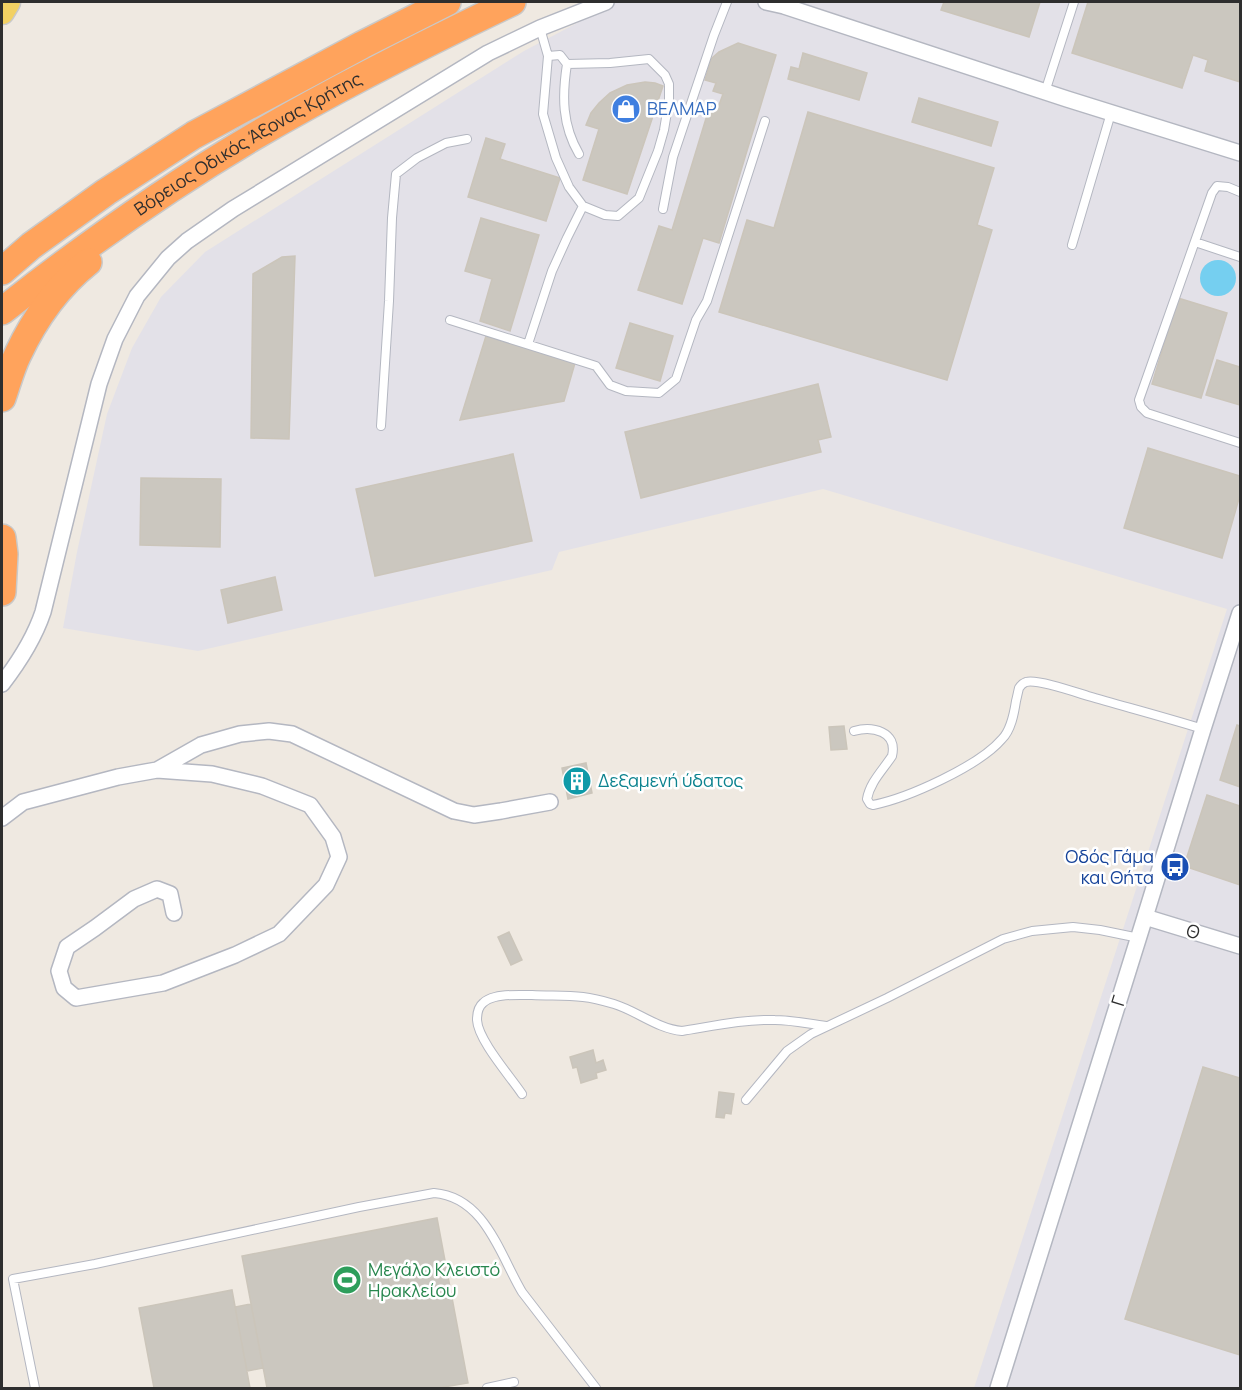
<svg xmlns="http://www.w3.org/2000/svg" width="1242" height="1390" viewBox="0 0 1242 1390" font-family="Manrope,sans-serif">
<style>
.industrial{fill:#e3e1e8}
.water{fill:#75cff0}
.building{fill:#cbc7bf;stroke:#cbc5ba;stroke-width:1.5}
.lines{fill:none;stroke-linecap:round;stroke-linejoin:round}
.lane-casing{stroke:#b4b7c1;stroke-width:10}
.street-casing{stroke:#b4b7c1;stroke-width:18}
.primary-casing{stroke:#c9c9c9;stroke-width:27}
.highway-casing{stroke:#c9c9c9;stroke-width:30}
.lane{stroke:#fff;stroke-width:8}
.street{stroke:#fff;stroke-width:15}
.primary{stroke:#f2d163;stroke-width:24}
.highway{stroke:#ffa35c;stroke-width:27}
.labels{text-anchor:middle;stroke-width:5;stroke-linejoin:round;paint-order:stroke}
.shop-label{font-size:18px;fill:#366cbe;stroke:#fff;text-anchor:start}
.street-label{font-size:18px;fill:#2e2e2e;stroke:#fff}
.culture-label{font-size:18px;fill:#0d838f;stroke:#fff;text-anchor:start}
.transit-label{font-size:18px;fill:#164399;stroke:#fff;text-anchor:end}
.leisure-label{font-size:18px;fill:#27864d;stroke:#fff;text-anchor:start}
</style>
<rect width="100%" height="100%" fill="#efe9e1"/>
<path class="industrial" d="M617 2H1240V1388H974L1227 609 823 489 559 552 552 570 198 651 63 628 77 552 107 414 132 348 161 297 205 252 524 51Z"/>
<path class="water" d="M1200 278a18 18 0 1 1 36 0a18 18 0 1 1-36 0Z"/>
<path class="building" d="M944 2H1040L1029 37 941 10Z
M1088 2H1240V82L1205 71 1208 60 1193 55 1182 88 1072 53Z
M738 43 776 55 719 243 703 238 682 304 638 290 659 226 672 230 711 102 719 105 723 94 713 91 716 83 705 80 711 59 719 52Z
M803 53 867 73 859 100 788 79 791 67 799 69Z
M645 82 655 83 663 86 627 194 583 180 599 129 586 125 591 113 599 103 610 93 627 85Z
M919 98 998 122 991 146 912 122Z
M808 112 994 168 977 225 992 230 947 380 719 312 747 220 774 228Z
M486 138 505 144 500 159 560 178 546 221 468 197Z
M481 218 539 235 510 331 480 321 492 279 465 271Z
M295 256 289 439 251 438 253 274 282 257Z
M1178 298 1227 313 1201 398 1152 384Z
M630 323 673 336 660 381 616 368Z
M486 336 575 363 564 401 460 420Z
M1217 360 1240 367V405L1206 395Z
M818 384 831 437 818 440 821 452 641 498 625 432Z
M1148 448 1240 476V495L1222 558 1124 528Z
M513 454 532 541 375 576 356 489Z
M141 478 221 479 220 547 140 545Z
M275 577 282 610 228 623 221 590Z
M1237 725 1240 726V787L1220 780Z
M844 726 847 749 831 750 829 727Z
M586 763 592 793 568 799 562 768Z
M1207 795 1240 806V885L1184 866Z
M509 932 522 960 511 965 498 937Z
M593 1050 596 1063 603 1060 606 1070 596 1073 597 1078 581 1083 577 1067 573 1068 570 1057Z
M1203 1067 1240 1078V1355L1125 1319Z
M719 1092 734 1094 731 1114 725 1113 724 1118 716 1117Z
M437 1218 468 1383 438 1388H267L242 1256Z
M232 1290 250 1388H154L139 1308Z
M251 1304 263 1368 247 1371 235 1307Z"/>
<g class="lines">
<g class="lane-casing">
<path id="lane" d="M540 28 548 56 543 114 556 158 569 187 583 206 605 215 618 216 639 198 658 151 664 130 669 100V84L665 75 649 59 610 63 567 64
M548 56 560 55 567 64C562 96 562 125 579 154
M1045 92 1074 2
M1240 192 1228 187 1217 186 1212 193 1139 400 1141 407 1147 413 1240 443
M663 209 673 157 714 35 727 2
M1195 242 1240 257
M1072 245 1111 113
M450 320 596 366 610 385 626 391 659 393 676 379 696 320 707 301 765 121
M528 344 552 271 567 238 583 206
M381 426 389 301 392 218 396 174 417 158 446 143 467 139
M854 731C872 726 898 731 892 756 883 770 870 782 867 799L870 804 873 805C908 798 979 766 1002 739 1011 730 1014 714 1016 701 1017 697 1018 692 1019 688 1021 685 1023 683 1026 682 1038 679 1075 692 1088 696 1126 707 1164 717 1203 729
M522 1094C510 1076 478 1040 477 1020 477 1014 478 1007 483 1003 486 1000 491 998 495 997 507 994 520 995 532 995 549 996 566 995 583 997 593 998 604 1001 614 1004 637 1011 658 1029 682 1031 713 1026 744 1019 775 1020 792 1020 809 1024 826 1026
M746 1100 787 1051 811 1034 887 998 1003 939 1032 931 1073 927 1100 930 1139 938
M35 1388 13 1279 95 1264 359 1207 434 1193C485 1197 500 1255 522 1292L596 1388
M487 1388 514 1382"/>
</g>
<g class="street-casing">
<path id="street" d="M766 2 784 6 1067 99 1240 153
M2 684C19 662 34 639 43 612L99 384 115 339 137 296 168 258 187 241 233 209 488 53 540 28 606 2
M157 770 201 745 240 734 269 731 292 734 454 811 474 815 501 811 550 802
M2 818 23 802 118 777 157 770 212 774 262 786 310 805 333 837 339 857 326 885 279 934 235 955 163 983 76 998 64 988 59 971 67 947 95 928 134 899 157 889 170 894 174 913
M1145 917 1240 946
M998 1388 1145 917 1203 729 1240 613"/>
</g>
<g class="primary-casing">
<path id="primary" d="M2 12 8 2"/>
</g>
<g class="highway-casing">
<g id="highway">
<path d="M2 271 31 246 106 192 194 135 362 45 447 2"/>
<path id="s1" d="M2 311C82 248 165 189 253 137 337 88 424 44 512 2"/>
<path d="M2 398C7 384 11 368 18 354 34 320 58 286 88 262"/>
<path d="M2 538 4 554 2 592"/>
</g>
</g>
<use href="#lane" class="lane"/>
<use href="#street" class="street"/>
<use href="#primary" class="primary"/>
<use href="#highway" class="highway"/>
</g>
<defs>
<g id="shop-disc" transform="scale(1.5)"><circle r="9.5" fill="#3f7fe0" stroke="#fff"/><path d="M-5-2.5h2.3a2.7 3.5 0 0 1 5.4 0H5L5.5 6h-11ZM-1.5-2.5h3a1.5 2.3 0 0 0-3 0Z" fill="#fff"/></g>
<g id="building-disc" transform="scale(1.5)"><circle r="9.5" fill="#0f9aa8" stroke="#fff"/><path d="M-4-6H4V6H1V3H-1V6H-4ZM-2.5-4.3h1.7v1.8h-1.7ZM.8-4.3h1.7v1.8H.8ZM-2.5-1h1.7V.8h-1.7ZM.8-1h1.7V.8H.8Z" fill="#fff"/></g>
<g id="bus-disc" transform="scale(1.5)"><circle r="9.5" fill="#1a4fb4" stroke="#fff"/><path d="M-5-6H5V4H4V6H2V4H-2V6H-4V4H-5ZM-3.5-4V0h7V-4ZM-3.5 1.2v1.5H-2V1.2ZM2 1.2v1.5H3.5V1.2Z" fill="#fff"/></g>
<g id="stadium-disc" transform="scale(1.5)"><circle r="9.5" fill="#2e9e5b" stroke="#fff"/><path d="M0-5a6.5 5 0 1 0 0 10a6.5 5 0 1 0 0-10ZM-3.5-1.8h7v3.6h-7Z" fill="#fff"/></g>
</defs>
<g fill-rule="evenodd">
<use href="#shop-disc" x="626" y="109"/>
<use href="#building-disc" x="577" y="781"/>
<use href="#bus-disc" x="1175" y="867"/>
<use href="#stadium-disc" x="347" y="1280"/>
</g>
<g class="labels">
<g class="shop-label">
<text x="647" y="115">ΒΕΛΜΑΡ</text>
</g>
<g class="street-label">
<text dy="6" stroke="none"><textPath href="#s1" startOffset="298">Βόρειος Οδικός Άξονας Κρήτης</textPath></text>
<text transform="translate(1193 932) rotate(17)" y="6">Θ</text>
<text transform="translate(1119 1001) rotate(-73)" y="6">Γ</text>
</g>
<g class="culture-label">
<text x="598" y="787">Δεξαμενή ύδατος</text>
</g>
<g class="transit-label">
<text x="1154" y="863">Οδός Γάμα<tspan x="1154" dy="21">και Θήτα</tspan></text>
</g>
<g class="leisure-label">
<text x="368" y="1276">Μεγάλο Κλειστό<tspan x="368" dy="21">Ηρακλείου</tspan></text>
</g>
</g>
<rect width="1242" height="1390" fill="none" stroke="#2e2e2e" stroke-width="6"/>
</svg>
